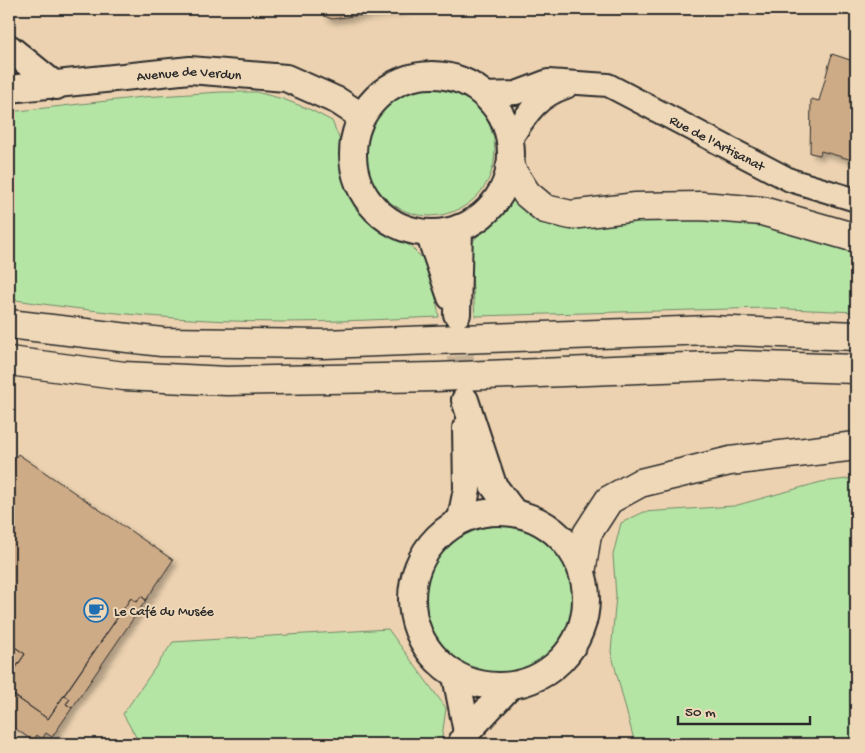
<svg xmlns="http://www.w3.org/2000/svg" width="865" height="753" viewBox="0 0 865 753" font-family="'Gochi Hand',sans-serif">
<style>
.green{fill:#b5e5a4;stroke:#708868}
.building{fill:#ceab87;stroke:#2b2b2b;filter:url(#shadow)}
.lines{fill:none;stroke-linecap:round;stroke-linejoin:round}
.secondary-tunnel{stroke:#c5b195;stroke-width:26;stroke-dasharray:26 13;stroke-linecap:butt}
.tertiary-casing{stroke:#2b2b2b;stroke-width:26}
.secondary-casing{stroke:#2b2b2b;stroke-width:30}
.motorway-casing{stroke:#2b2b2b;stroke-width:31}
.tertiary{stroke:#efd8b8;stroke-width:22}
.secondary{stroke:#efd8b8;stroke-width:26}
.motorway{stroke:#efd8b8;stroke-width:28}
.labels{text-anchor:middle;stroke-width:4;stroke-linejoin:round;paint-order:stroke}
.street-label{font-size:14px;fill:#2b2b2b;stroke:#efd8b8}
.poi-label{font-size:14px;fill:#2b2b2b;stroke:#efd8b8;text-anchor:start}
</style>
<defs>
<filter id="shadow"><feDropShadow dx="4.5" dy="4.5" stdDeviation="2.5" flood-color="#0004"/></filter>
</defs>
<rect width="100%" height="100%" fill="#ecd2b0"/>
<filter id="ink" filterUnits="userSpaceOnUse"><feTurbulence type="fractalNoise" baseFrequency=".02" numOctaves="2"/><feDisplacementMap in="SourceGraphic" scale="10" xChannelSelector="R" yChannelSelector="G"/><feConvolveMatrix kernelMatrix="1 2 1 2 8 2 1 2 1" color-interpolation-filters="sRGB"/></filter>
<g filter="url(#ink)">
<path class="green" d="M365 151a65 65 0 1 1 130 0a65 65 0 1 1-130 0Z
M221 92H256L283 99 311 110 332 121 339 138 343 179 355 202 369 221 410 246 423 259 436 298 439 317C388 319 336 322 284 322 192 322 99 313 9 299V112L143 97Z
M517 194 648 215 743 218 856 244V312L766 308 475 316 470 249 473 241Z
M856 478V744H635L611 652 616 596 613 555 621 523 644 512 734 506 821 482Z
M419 599a79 79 0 1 1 158 0a79 79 0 1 1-158 0Z
M388 629 446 708 441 744H140L123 714 173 642Z"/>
<path class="building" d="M323 9H404L332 19 324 16Z
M832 54 856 62V161L821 151 820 155 810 153 811 99 819 101Z
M18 454 173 560 146 600 141 596 137 602 131 598 48 719 9 692V678L25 654 9 643V467Z
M141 596 146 600 72 708 66 704 70 699 64 695 131 598 137 602Z
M9 643 25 654 9 678Z
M9 692 48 719 64 695 70 699 66 704 72 708 52 737 46 733 42 739 37 735 33 741 9 724Z"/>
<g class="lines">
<path class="secondary-tunnel" d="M457 317 465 398"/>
<g class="tertiary-casing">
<g id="tertiary">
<path id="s1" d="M484 94 516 93 548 81 608 85 790 180 856 200"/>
<path d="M510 140C527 114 536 97 566 87"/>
</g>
</g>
<g class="secondary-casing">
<g id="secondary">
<path d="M9 48 56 86"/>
<circle cx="432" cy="154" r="79"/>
<path id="s2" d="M9 89 190 70 286 78 338 101 361 116"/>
<path d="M429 233 451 297"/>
<path d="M457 314 459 228"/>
<path d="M465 400 493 485 512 510"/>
<circle cx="499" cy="599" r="87"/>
<path d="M461 519 467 489 466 428"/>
<path d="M456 676 467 732"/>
<path d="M461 744 467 732 508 688"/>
</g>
</g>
<g class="motorway-casing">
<path id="motorway" d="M510 168 527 194 545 209 571 215 636 207 701 206 762 211 856 238
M9 324 162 342 323 344 710 330 856 336
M9 361 124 376 227 381 437 377 737 365 856 369
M582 567 587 534 609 500 640 483 730 461 856 446"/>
</g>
<use href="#tertiary" class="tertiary"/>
<use href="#secondary" class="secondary"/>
<use href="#motorway" class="motorway"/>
</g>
</g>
<defs>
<g id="cafe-ring" transform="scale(1.25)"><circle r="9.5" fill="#efd8b8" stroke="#1f6fb2" stroke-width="1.5"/><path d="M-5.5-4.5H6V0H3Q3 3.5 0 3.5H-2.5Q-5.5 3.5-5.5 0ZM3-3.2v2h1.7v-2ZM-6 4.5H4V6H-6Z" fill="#1f6fb2"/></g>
</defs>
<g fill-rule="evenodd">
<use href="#cafe-ring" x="96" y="610"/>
</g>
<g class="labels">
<g class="street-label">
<text dy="5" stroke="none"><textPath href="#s2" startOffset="181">Avenue de Verdun</textPath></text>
<text dy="5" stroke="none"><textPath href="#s1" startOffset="250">Rue de l'Artisanat</textPath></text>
</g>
<g class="poi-label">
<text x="114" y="615">Le Café du Musée</text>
</g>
</g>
<rect width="865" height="753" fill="none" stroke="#efd8b8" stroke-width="30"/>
<rect x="15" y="15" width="835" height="723" fill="none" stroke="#2b2b2b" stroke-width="2" filter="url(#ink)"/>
<path d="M678 716v8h132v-8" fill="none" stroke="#2b2b2b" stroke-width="2.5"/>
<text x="685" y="716" font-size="15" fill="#2b2b2b" stroke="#efd8b8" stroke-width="4" paint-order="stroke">50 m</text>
</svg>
